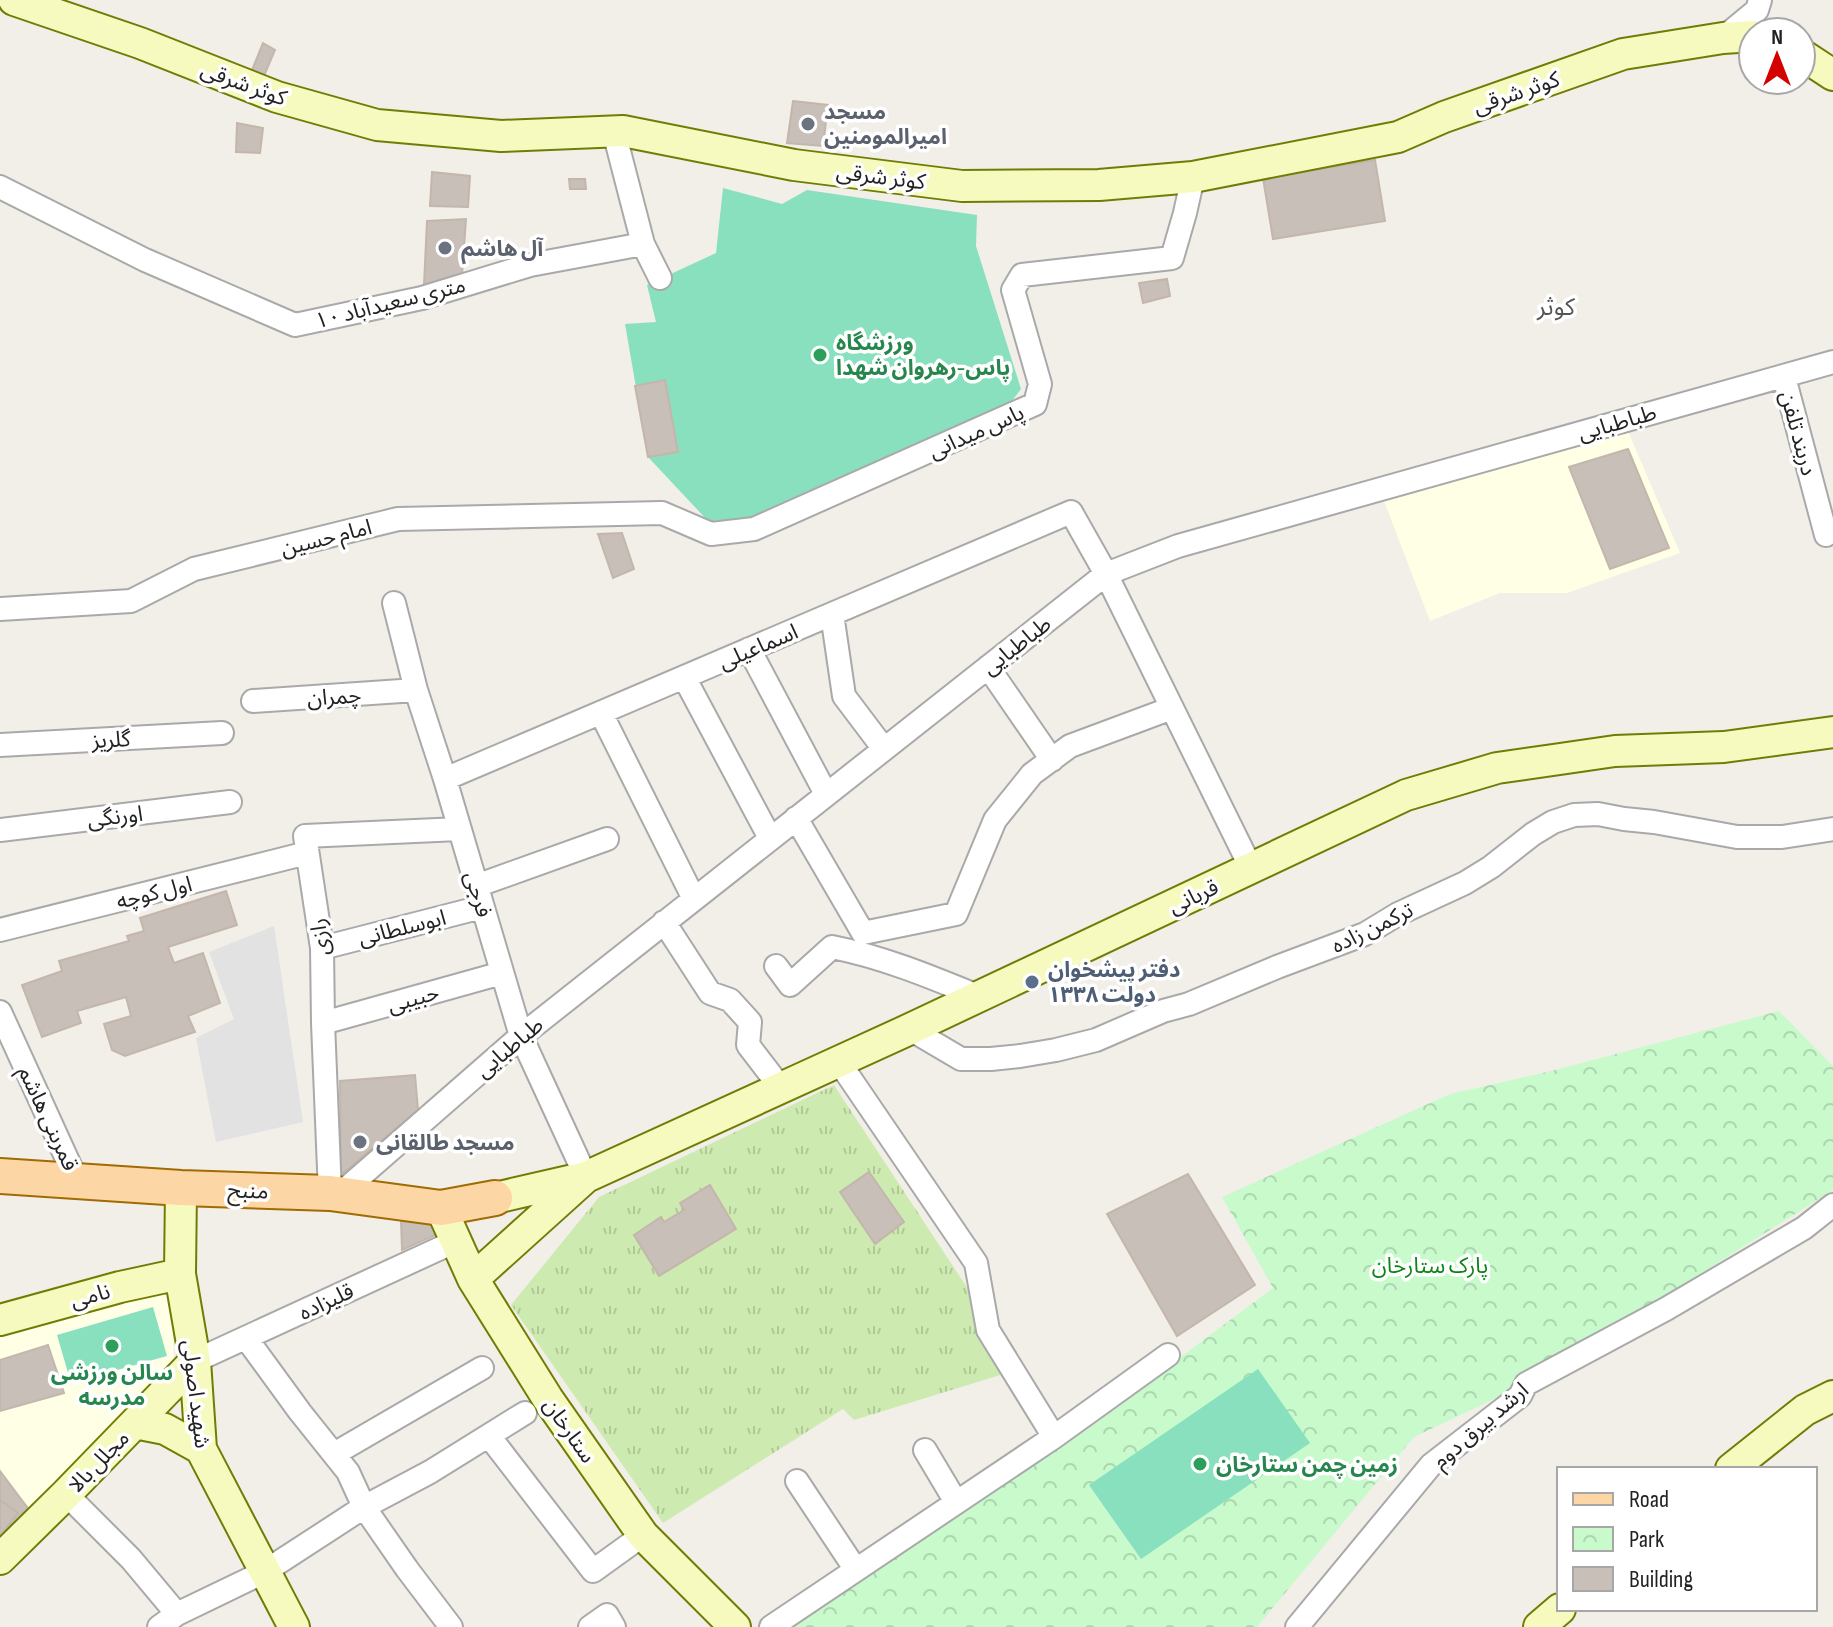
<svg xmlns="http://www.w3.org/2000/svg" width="1833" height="1627" viewBox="0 0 1833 1627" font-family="'Sofia Sans Condensed','Noto Sans Arabic',sans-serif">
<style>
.education{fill:#ffffe5}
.grass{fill:url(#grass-tufts)}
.park{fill:url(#park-crowns)}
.pitch{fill:#88e0be}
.parking{fill:#e2e2e2}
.building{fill:#c7bfb8;stroke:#c4b6ab;stroke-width:2}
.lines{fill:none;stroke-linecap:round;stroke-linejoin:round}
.street-casing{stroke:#a9a9a9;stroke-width:26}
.secondary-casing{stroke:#707d05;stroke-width:34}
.primary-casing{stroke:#a06b00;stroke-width:38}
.street{stroke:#fff;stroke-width:22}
.secondary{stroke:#f7fabf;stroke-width:30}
.primary{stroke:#fcd6a4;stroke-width:34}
.worship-dot{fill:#6b7280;stroke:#fff;stroke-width:3}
.leisure-dot{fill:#2e9e5b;stroke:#fff;stroke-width:3}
.service-dot{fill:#5c6f8a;stroke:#fff;stroke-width:3}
.labels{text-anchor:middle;stroke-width:7;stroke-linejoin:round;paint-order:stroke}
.street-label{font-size:22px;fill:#222;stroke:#fff}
.worship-label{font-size:22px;font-weight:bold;fill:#5b616d;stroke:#fff;text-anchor:start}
.leisure-label{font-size:22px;font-weight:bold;fill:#27864d;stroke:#fff;text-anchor:start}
.service-label{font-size:22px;font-weight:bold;fill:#4e5e75;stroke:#fff;text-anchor:start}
.park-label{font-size:22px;fill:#0c8416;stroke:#fff}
.neighbourhood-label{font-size:24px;fill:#555;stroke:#fff}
</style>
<defs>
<pattern id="grass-tufts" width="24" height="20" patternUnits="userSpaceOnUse" patternTransform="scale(2)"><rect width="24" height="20" fill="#cdebb0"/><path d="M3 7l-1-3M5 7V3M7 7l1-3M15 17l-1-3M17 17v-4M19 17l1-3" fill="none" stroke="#b0c997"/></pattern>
<pattern id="park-crowns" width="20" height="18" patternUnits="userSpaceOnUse" patternTransform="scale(2)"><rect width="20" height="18" fill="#c8facc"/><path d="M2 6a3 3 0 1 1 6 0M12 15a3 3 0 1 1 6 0" fill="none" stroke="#acd6af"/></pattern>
</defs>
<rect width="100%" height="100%" fill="#f2efe9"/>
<path class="education" d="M1627 429 1680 553 1567 593H1500L1430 621 1384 501Z
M172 1287 174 1369 30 1511 0 1471V1337Z"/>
<path class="grass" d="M834 1085 970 1292 1010 1372 854 1420 843 1409 663 1523 511 1305 599 1197Z"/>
<path class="park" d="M1779 1011 1833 1066V1190L1526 1384 1414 1437 1257 1627H789L1182 1356 1273 1288 1222 1197 1450 1094 1551 1071Z"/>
<path class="pitch" d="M723 188 782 204 807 190 977 215 976 246 1021 389 1011 402 745 519 708 521 648 457 625 324 656 322 647 285 716 253Z
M153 1307 167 1356 71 1383 57 1335Z
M1258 1369 1310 1443 1141 1559 1089 1485Z"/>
<path class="parking" d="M274 926 303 1122 216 1142 196 1038 234 1019 209 952Z"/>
<path class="building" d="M263 43 275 50 264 76 252 70Z
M793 101 828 105 823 146 787 143Z
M237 123 263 128 260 153 236 152Z
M1375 160 1385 221 1273 239 1263 178Z
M432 172 470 176 468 207 430 206Z
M569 179H585L586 189H570Z
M466 219 462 275 424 285 427 221Z
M1167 279 1170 296 1143 303 1139 283Z
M665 380 678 452 648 457 635 386Z
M1628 449 1669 548 1610 569 1569 467Z
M622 533 634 569 613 578 598 534Z
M226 891 237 925 168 947 174 963 203 953 220 1003 188 1016 195 1032 125 1056 112 1050 104 1024 131 1016 126 997 77 1011 81 1023 42 1037 22 985 62 971 59 961 129 941 127 936 144 931 140 918Z
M415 1075 418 1110 341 1175 340 1081Z
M869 1172 904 1222 875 1244 840 1192Z
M1188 1174 1255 1285 1177 1336 1107 1214Z
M710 1185 736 1229 659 1276 634 1235 661 1217 664 1222 684 1210 680 1203Z
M441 1219 442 1232 402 1250 401 1220Z
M48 1345 64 1393 0 1411V1360Z
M0 1471 30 1511 0 1542Z
M0 1500 18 1513 0 1536Z"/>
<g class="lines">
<g class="street-casing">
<path id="street" d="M1723 38 1757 10 1760 0
M0 187 145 260 295 325 422 298 530 265 643 244 614 132
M643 244 660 278
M1784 377 1826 535
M394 603 416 690 445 779 521 1036 586 1177
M0 609 131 601 194 569 398 519 662 513 711 534 754 529 1035 404 1040 384 1013 290 1022 275 1172 258 1185 213 1193 177
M832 614 844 696 884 749
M749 649 826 794
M988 667 1052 760
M684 677 770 838
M253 701 416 690
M601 713 694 899
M0 745 222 733
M445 779 1071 512 1106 574 1251 868
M796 818 863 933 956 914 995 820 1032 774 1070 746 1172 708
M0 830 230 802
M476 886 607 839
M664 922 710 993 730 1000 750 1022 748 1045 781 1088
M0 930 307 853
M322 948 482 907
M776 966 790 985 832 947C883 957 931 977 980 997
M0 1012 77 1181
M323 1023 502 973
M910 1029 961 1059H991L1020 1056 1056 1050 1096 1040 1163 1011 1189 1004 1277 967 1365 934 1398 914 1465 883 1491 867 1533 834 1553 822 1574 815 1598 814 1624 819 1654 822 1737 837H1782L1833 829
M839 1062 976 1263 988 1330 1054 1437
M330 1193 323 1023 322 948 305 836 459 829
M340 1194 521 1036 1106 574 1178 546 1833 362
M246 1338 300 1412 348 1472 364 1507 407 1569 451 1627
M195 1361 456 1241
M489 1436 593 1571 643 1535
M925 1450 956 1502
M334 1454 482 1368
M797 1481 856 1570
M66 1494 131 1559 177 1614
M159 1627 177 1614 264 1572 364 1507 430 1472 525 1413
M590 1627 607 1615 614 1627
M771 1627 1054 1437 1168 1355
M1297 1627 1431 1465 1520 1396 1526 1384 1666 1309 1804 1228 1833 1205"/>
</g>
<g class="secondary-casing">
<path id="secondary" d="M14 0 140 43 277 97 377 125 501 136 623 131 794 165 962 186 1099 185 1193 177 1398 137 1444 117 1623 54 1723 38 1753 36
M1801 54 1833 75
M181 1188 180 1274 195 1361 201 1449 294 1627
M495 1198 586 1177 910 1029 1406 795 1497 768 1553 760 1615 751 1724 747 1833 732
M441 1208 473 1279 548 1399 643 1535 735 1627
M473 1279 585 1178
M0 1320 120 1287 180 1274
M135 1423 165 1429 201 1449
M1731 1469 1805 1410 1833 1396
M0 1559 66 1494 195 1361
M1539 1627 1560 1609"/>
</g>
<g class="primary-casing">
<path id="primary" d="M0 1176 181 1188 330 1193 441 1208 495 1198"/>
</g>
<use href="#street" class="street"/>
<use href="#secondary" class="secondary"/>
<use href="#primary" class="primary"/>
</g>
<g class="worship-dot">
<circle cx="808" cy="124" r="8"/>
<circle cx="445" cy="248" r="8"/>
<circle cx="360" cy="1142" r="8"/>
</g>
<g class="leisure-dot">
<circle cx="820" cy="355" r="8"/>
<circle cx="112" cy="1346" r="8"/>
<circle cx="1200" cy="1464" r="8"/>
</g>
<circle class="service-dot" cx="1032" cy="982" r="8"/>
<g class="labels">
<g class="street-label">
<text transform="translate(244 83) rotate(20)" y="8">کوثر شرقی</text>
<text transform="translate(1516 92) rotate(-19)" y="8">کوثر شرقی</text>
<text transform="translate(881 176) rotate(7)" y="8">کوثر شرقی</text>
<text transform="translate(390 302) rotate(-14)" y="8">۱۰ متری سعیدآباد</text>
<text transform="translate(1617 422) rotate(-16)" y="8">طباطبایی</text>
<text transform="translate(976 431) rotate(-24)" y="8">پاس میدانی</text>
<text transform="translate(1799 433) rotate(75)" y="8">دربند تلفن</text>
<text transform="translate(326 537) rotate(-14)" y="8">امام حسین</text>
<text transform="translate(1016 645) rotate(-38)" y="8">طباطبایی</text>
<text transform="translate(758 646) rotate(-23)" y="8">اسماعیلی</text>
<text transform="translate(334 696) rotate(-4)" y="8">چمران</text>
<text transform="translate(111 739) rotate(-3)" y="8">گلریز</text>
<text transform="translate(115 816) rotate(-7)" y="8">اورنگی</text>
<text transform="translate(154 892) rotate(-14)" y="8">اول کوچه</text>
<text transform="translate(479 894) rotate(73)" y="8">فرجی</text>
<text transform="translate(1193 896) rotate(-25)" y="8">قربانی</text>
<text transform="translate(402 927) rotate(-14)" y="8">ابوسلطانی</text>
<text transform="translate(1372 927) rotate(-26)" y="8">ترکمن زاده</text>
<text transform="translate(319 937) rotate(-97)" y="8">رازی</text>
<text transform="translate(413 998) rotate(-16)" y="8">حبیبی</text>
<text transform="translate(509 1047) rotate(-40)" y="8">طباطبایی</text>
<text transform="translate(49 1118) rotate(65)" y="8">قمربنی هاشم</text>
<text transform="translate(248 1190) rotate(2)" y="8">منبح</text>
<text transform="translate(90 1295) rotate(-15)" y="8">نامی</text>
<text transform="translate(326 1301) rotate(-25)" y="8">قلیزاده</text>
<text transform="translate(197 1394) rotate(83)" y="8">شهید اصولی</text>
<text transform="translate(1480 1425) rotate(-41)" y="8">ارشد بیرق دوم</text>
<text transform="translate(570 1430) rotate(55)" y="8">ستارخان</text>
<text transform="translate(98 1461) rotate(-46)" y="8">مجلل بالا</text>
</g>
<g class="worship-label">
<text x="824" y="119">مسجد<tspan x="824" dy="25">امیرالمومنین</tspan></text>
<text x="461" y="256">آل هاشم</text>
<text x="376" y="1150">مسجد طالقانی</text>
</g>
<g class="leisure-label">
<text x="836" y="350">ورزشگاه<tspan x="836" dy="25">پاس-رهروان شهدا</tspan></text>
<text x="112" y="1380" text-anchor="middle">سالن ورزشی<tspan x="112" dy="25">مدرسه</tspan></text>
<text x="1216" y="1472">زمین چمن ستارخان</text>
</g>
<g class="service-label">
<text x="1048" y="977">دفتر پیشخوان<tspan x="1048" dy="25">دولت ۱۳۳۸</tspan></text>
</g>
<g class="park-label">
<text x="1430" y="1273">پارک ستارخان</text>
</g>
<g class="neighbourhood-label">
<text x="1556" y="315">کوثر</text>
</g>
</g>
<rect x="1557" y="1467" width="260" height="144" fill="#ffffff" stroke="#a7a7a7" stroke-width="2"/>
<rect x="1573" y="1493" width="40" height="12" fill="#fcd6a4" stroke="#a7a7a7" stroke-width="2"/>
<text x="1629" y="1507" font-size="24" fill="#222222">Road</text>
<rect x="1573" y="1527" width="40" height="24" fill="url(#park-crowns)" stroke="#a7a7a7" stroke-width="2"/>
<text x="1629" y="1547" font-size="24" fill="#222222">Park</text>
<rect x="1573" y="1567" width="40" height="24" fill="#c7bfb8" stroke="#a7a7a7" stroke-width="2"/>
<text x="1629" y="1587" font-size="24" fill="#222222">Building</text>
<g transform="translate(1777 56)"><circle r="38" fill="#ffffff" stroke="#a7a7a7" stroke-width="2"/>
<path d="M0-6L14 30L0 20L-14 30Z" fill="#d40000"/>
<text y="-12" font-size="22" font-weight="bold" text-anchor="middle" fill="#222222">N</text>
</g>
</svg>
